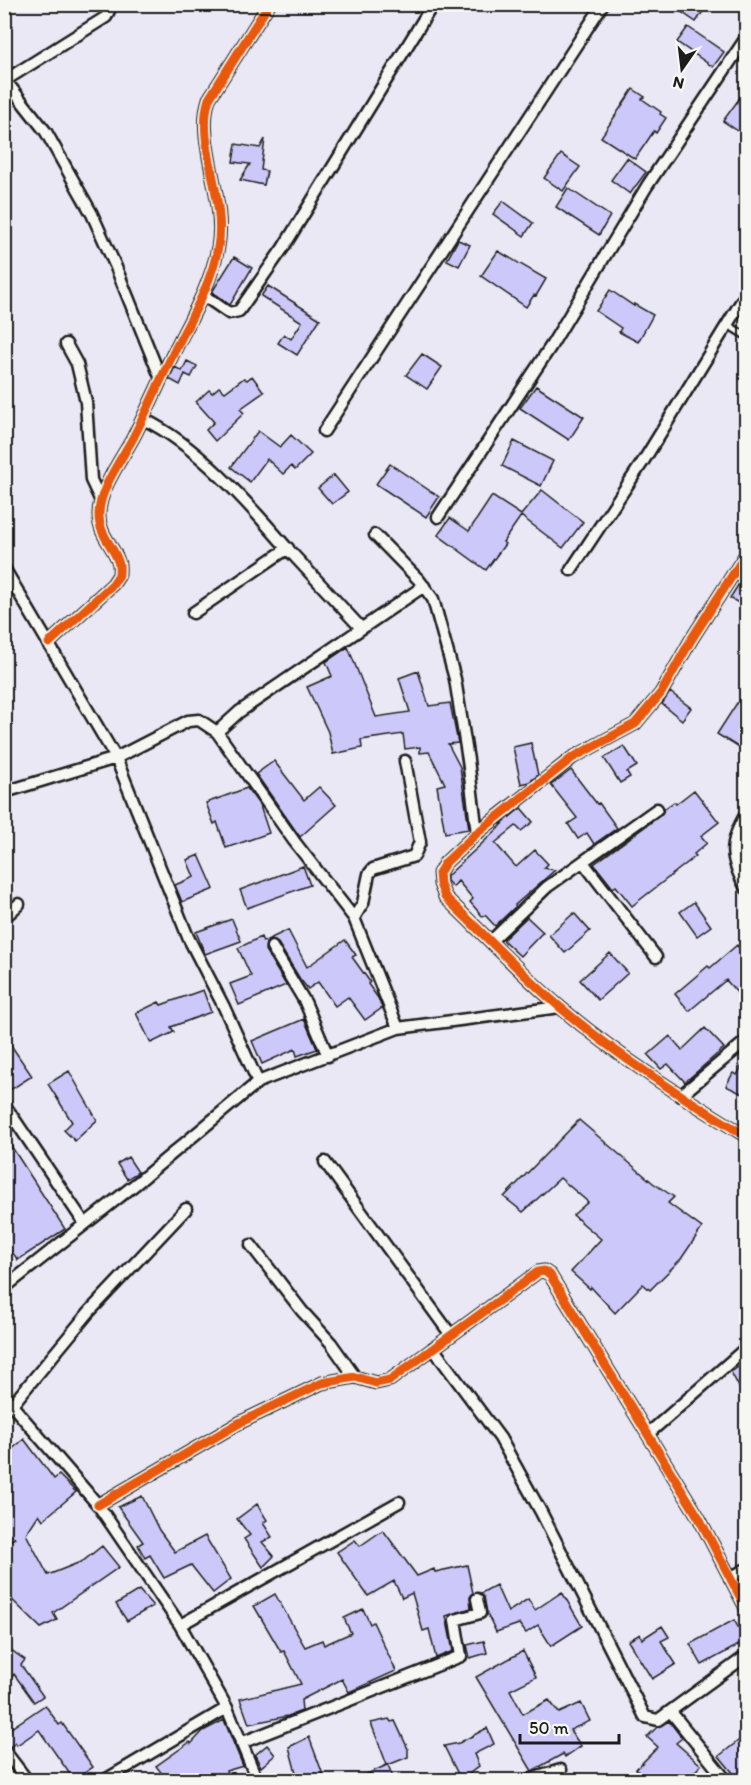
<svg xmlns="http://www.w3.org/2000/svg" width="751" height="1785" viewBox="0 0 751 1785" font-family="Itim,sans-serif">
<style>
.building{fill:#ccc8fa;stroke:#1c1c1c;stroke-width:1.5}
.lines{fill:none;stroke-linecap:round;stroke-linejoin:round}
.lane-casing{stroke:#1c1c1c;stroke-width:10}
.street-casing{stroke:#1c1c1c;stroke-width:15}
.lane{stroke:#f6f6f2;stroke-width:5}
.street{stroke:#f6f6f2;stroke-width:10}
.cycleway-casing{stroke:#f6f6f2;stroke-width:13}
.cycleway{stroke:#e8590c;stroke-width:9}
</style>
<rect width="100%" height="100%" fill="#e9e8f4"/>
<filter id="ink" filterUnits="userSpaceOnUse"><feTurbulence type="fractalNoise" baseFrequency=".0167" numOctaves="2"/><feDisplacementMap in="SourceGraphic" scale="12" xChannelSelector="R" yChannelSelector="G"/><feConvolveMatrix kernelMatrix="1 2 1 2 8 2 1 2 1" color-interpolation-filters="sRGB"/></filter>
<g filter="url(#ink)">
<path class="building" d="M685 4H708L696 22 680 11Z
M688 27 724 52 713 67 677 42Z
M747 88V137L723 121Z
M633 89 645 97 642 99 661 112 660 114 666 118 656 133 654 131 635 159 601 137Z
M265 139 261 170 267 171 264 185 240 180 250 164 233 162 236 144 260 148Z
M561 154 580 167 563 191 544 178Z
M627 158 646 172 630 194 611 180Z
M568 188 610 216 599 235 556 207Z
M503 201 533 223 524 236 493 214Z
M458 240 470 245 459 266 447 260Z
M498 251 546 279 536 296 534 295 526 307 481 276Z
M234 257 252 268 230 305 212 292Z
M268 286 320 319 297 355 278 343 284 334 291 339 302 322 261 296Z
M610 290 634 306V304L653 315 638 342 619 332 621 328 596 311Z
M422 354 442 367 427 389 406 375Z
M187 361 197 366 191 377 185 374 180 385 169 379 175 367 182 371Z
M252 376 264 392 240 409 244 413 215 441 206 430 214 422 196 402 209 390 212 393 219 387 225 392 244 378 247 380Z
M536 386 584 417 569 440 520 408Z
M258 431 280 447 291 435 311 454 295 470 291 466 283 474 267 459 250 482 231 467Z
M514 441 553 461 541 486 502 466Z
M390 464 439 497 426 517 376 484Z
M334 475 348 492 332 504 318 488Z
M542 490 583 522 563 548 521 516 503 542 505 544 486 570 438 535 450 518 469 531 492 496 521 515Z
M747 571V608L730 598Z
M348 647 376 717 410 712 399 678 418 671 429 706 450 703 458 743 448 744 460 767 469 829 445 833 437 786 445 784 429 752 420 753V747L405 749 403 734 361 740 362 748 333 754 328 732 307 687 332 676 326 662Z
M670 692 691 708 682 720 662 704Z
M737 703 747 709V741L741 749 717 734Z
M531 743 538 775 529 782 521 784 513 747Z
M624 746 637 766 627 772 630 777 620 783 604 758Z
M274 761 304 800 319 787 336 805 300 837 256 774Z
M571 770 597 804 599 803 617 828 594 844 587 833 578 839 568 824 577 818 551 785Z
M247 788 260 806 269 833 226 848 217 822 214 824 206 803Z
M694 790 719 822 701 836 707 843 694 854 696 856 632 906 616 886 613 888 594 864 661 815 664 809 674 802 676 804Z
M521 808 533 822 521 831 516 826 495 843 516 867 535 850 548 864 544 868 555 870 515 905 516 906 495 926 485 915 483 917 470 902 473 899 458 881 453 887 447 881V876L503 824H501Z
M199 855 214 889 182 902 175 885 194 877 187 860Z
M303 866 310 885 247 908 240 890Z
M694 902 711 926 697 936 680 912Z
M574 913 590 931 565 953 549 935Z
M527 917 543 932 520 956 503 940Z
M232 919 241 941 205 954 196 932Z
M288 930 307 967 345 940 356 955 352 957 370 982 368 984 378 998 382 1008 365 1020 348 997 335 1006 318 982 308 989 300 979 278 943 272 940 266 943 265 950 286 985 239 1005 230 984 251 976 238 948 261 937 263 942Z
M737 945 742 951 747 947V991L740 996 726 980 689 1011 675 994 708 966 710 968Z
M610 953 628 973 598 1000 580 980Z
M203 990 211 1012 171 1027 174 1032 151 1043 136 1013 159 1002 161 1005Z
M304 1019 317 1049 297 1056 295 1049 262 1064 252 1041Z
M705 1028 724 1048 685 1082 668 1064 661 1069 648 1055 670 1036 682 1050Z
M4 1035 32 1076 4 1094Z
M747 1057V1096L726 1086 733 1073 737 1075Z
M69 1071 97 1120 75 1141 64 1130 72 1122 48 1084Z
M579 1120 653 1183 674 1197 668 1203 702 1228 681 1259 650 1290 643 1284 615 1313 591 1287 590 1289 571 1272 601 1239 573 1215 588 1202 560 1178 523 1212 504 1197Z
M4 1135 65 1229 18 1260 12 1252 4 1256Z
M128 1157 138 1172 127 1179 117 1164Z
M747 1361V1402L731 1372Z
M24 1439 54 1479 59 1475 76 1492 43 1520 39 1514 26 1534 48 1575 83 1561 102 1546 119 1567 53 1613 57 1620 41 1628 4 1592V1543L15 1538 4 1528V1456Z
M142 1496 159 1530 175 1552 205 1536 231 1579 213 1593 191 1565 164 1578 150 1555 145 1558 138 1545 143 1542 118 1507Z
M257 1504 267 1520 263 1523 272 1537 262 1542 274 1556 263 1567 244 1539 250 1535 237 1519Z
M383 1530 417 1576 434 1569 435 1572 467 1565 473 1593 470 1597 471 1608 446 1616 453 1651 436 1658 429 1629 423 1631 412 1593 402 1598 394 1581 368 1596 337 1552 355 1540 360 1546Z
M496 1585 508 1612 528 1599 535 1610 562 1592 582 1626 551 1646 538 1625 526 1633 519 1624 496 1632 487 1613 484 1597 481 1593Z
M139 1590 153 1606 127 1621 116 1604Z
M275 1594 305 1647 322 1640 324 1645 351 1633 344 1618 363 1609 370 1624 373 1622 396 1671 349 1692 342 1679 301 1700 302 1711 288 1716 249 1724 240 1699 301 1684 284 1651 281 1652 254 1606Z
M734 1620 746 1641 702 1665 690 1644Z
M662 1626 669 1637 661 1641 676 1664 652 1679 628 1641 640 1634 642 1639Z
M484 1641 487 1653 470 1658 467 1645Z
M4 1645 25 1660 21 1665 43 1696 34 1702 14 1674 4 1687Z
M523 1651 536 1677 510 1690 523 1714 549 1700 559 1713 581 1703 590 1721 570 1730 581 1746 565 1757 563 1754 532 1771 476 1677Z
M45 1705 59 1725 62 1723 93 1767 74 1780 39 1730 17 1745 15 1742 11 1747 4 1741V1733Z
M389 1719 391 1722 395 1721 408 1749V1757L388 1765 394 1780H354L387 1765 371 1723Z
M224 1720 243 1766 226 1771 230 1780H167L156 1766 190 1742 191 1744 203 1731Z
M669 1721 682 1738 676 1743 701 1765 688 1779 679 1772 671 1780H647L636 1769 658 1747 647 1737 657 1727Z
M487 1728 494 1744 474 1754 479 1766 461 1780 444 1746 459 1743Z
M747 1734V1776L739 1780 719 1756Z
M309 1737 325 1780H298L289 1747Z
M267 1745 275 1755 261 1767 255 1755Z"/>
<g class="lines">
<g class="lane-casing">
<path id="lane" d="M728 325 746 336"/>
</g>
<g class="street-casing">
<path id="street" d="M5 80 46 132 92 214 115 265 161 379
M4 81 106 17 112 4
M203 295 229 313 239 311 283 248 433 4
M66 344 77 364 86 402 91 480 100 499
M143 419C196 444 248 503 286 547 311 574 336 601 361 628
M324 431 603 4
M438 517 551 346 647 186 746 38
M375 535 419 580 433 599 455 679 468 760 477 833
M746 554 691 640 661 693 635 724 572 758 477 833 445 863 439 873 440 884 445 897C484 934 521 974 561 1008 619 1057 682 1097 746 1136
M4 568 116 758 188 937 224 1007 258 1082
M571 570 644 460 746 294
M193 613 288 548
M49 643 113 584 119 575C119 571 120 565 118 561 113 546 99 534 99 516 98 491 121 460 133 438 147 411 159 383 172 356 189 321 211 286 218 247 227 199 195 142 209 99L269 4
M217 732 239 712 424 586
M8 791 116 758 188 721 199 720 217 732 294 841 354 918 398 1028
M746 814C728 844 730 859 746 888
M583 862 656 957
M4 918 19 904
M354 918 363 903 369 874 373 869 414 856 420 842 405 761
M491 941 547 887 657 809
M272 947 305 1002 328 1056
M680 1096 746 1041
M4 1104 85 1224
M325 1162 451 1335
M251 1245 302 1311 331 1343 355 1377
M4 1288 137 1183 258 1082 398 1028 560 1007
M433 1348 500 1438 541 1512 645 1717 658 1720 746 1656
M4 1396 98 1505 180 1625 227 1708 257 1780
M12 1405 89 1312 186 1209
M649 1433 746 1348
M98 1505 241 1422 322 1383 355 1377 376 1383 390 1380 538 1272 544 1271 550 1275 699 1518 746 1608
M730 1578 746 1569
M180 1625 399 1502
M671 1712 726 1780
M241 1743 461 1656 455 1620 480 1613 477 1599
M4 1750 27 1780
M105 1780 227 1708
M528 1780 561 1770"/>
</g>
<use href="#lane" class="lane"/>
<use href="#street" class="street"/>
<g class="cycleway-casing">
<path id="cycleway" d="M746 554 691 640 661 693 635 724 572 758 477 833 445 863 439 873 440 884 445 897C484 934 521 974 561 1008 619 1057 682 1097 746 1136
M49 643 113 584 119 575C119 571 120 565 118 561 113 546 99 534 99 516 98 491 121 460 133 438 147 411 159 383 172 356 189 321 211 286 218 247 227 199 195 142 209 99L269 4
M98 1505 241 1422 322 1383 355 1377 376 1383 390 1380 538 1272 544 1271 550 1275 699 1518 746 1608"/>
</g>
<use href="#cycleway" class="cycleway"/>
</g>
</g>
<rect width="751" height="1785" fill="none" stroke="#f6f6f2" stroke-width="24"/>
<rect x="12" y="12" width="727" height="1761" fill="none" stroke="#1c1c1c" stroke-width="2" filter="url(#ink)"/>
<g transform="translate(682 69) rotate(194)" stroke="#f6f6f2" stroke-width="4.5" paint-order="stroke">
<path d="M0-4.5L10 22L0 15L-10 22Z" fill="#1c1c1c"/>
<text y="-9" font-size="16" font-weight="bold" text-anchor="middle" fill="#1c1c1c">N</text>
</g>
<path d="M520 1734v9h99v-9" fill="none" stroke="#1c1c1c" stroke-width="3"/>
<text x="529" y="1734" font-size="18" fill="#1c1c1c" stroke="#f6f6f2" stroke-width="4.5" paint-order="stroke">50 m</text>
</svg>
